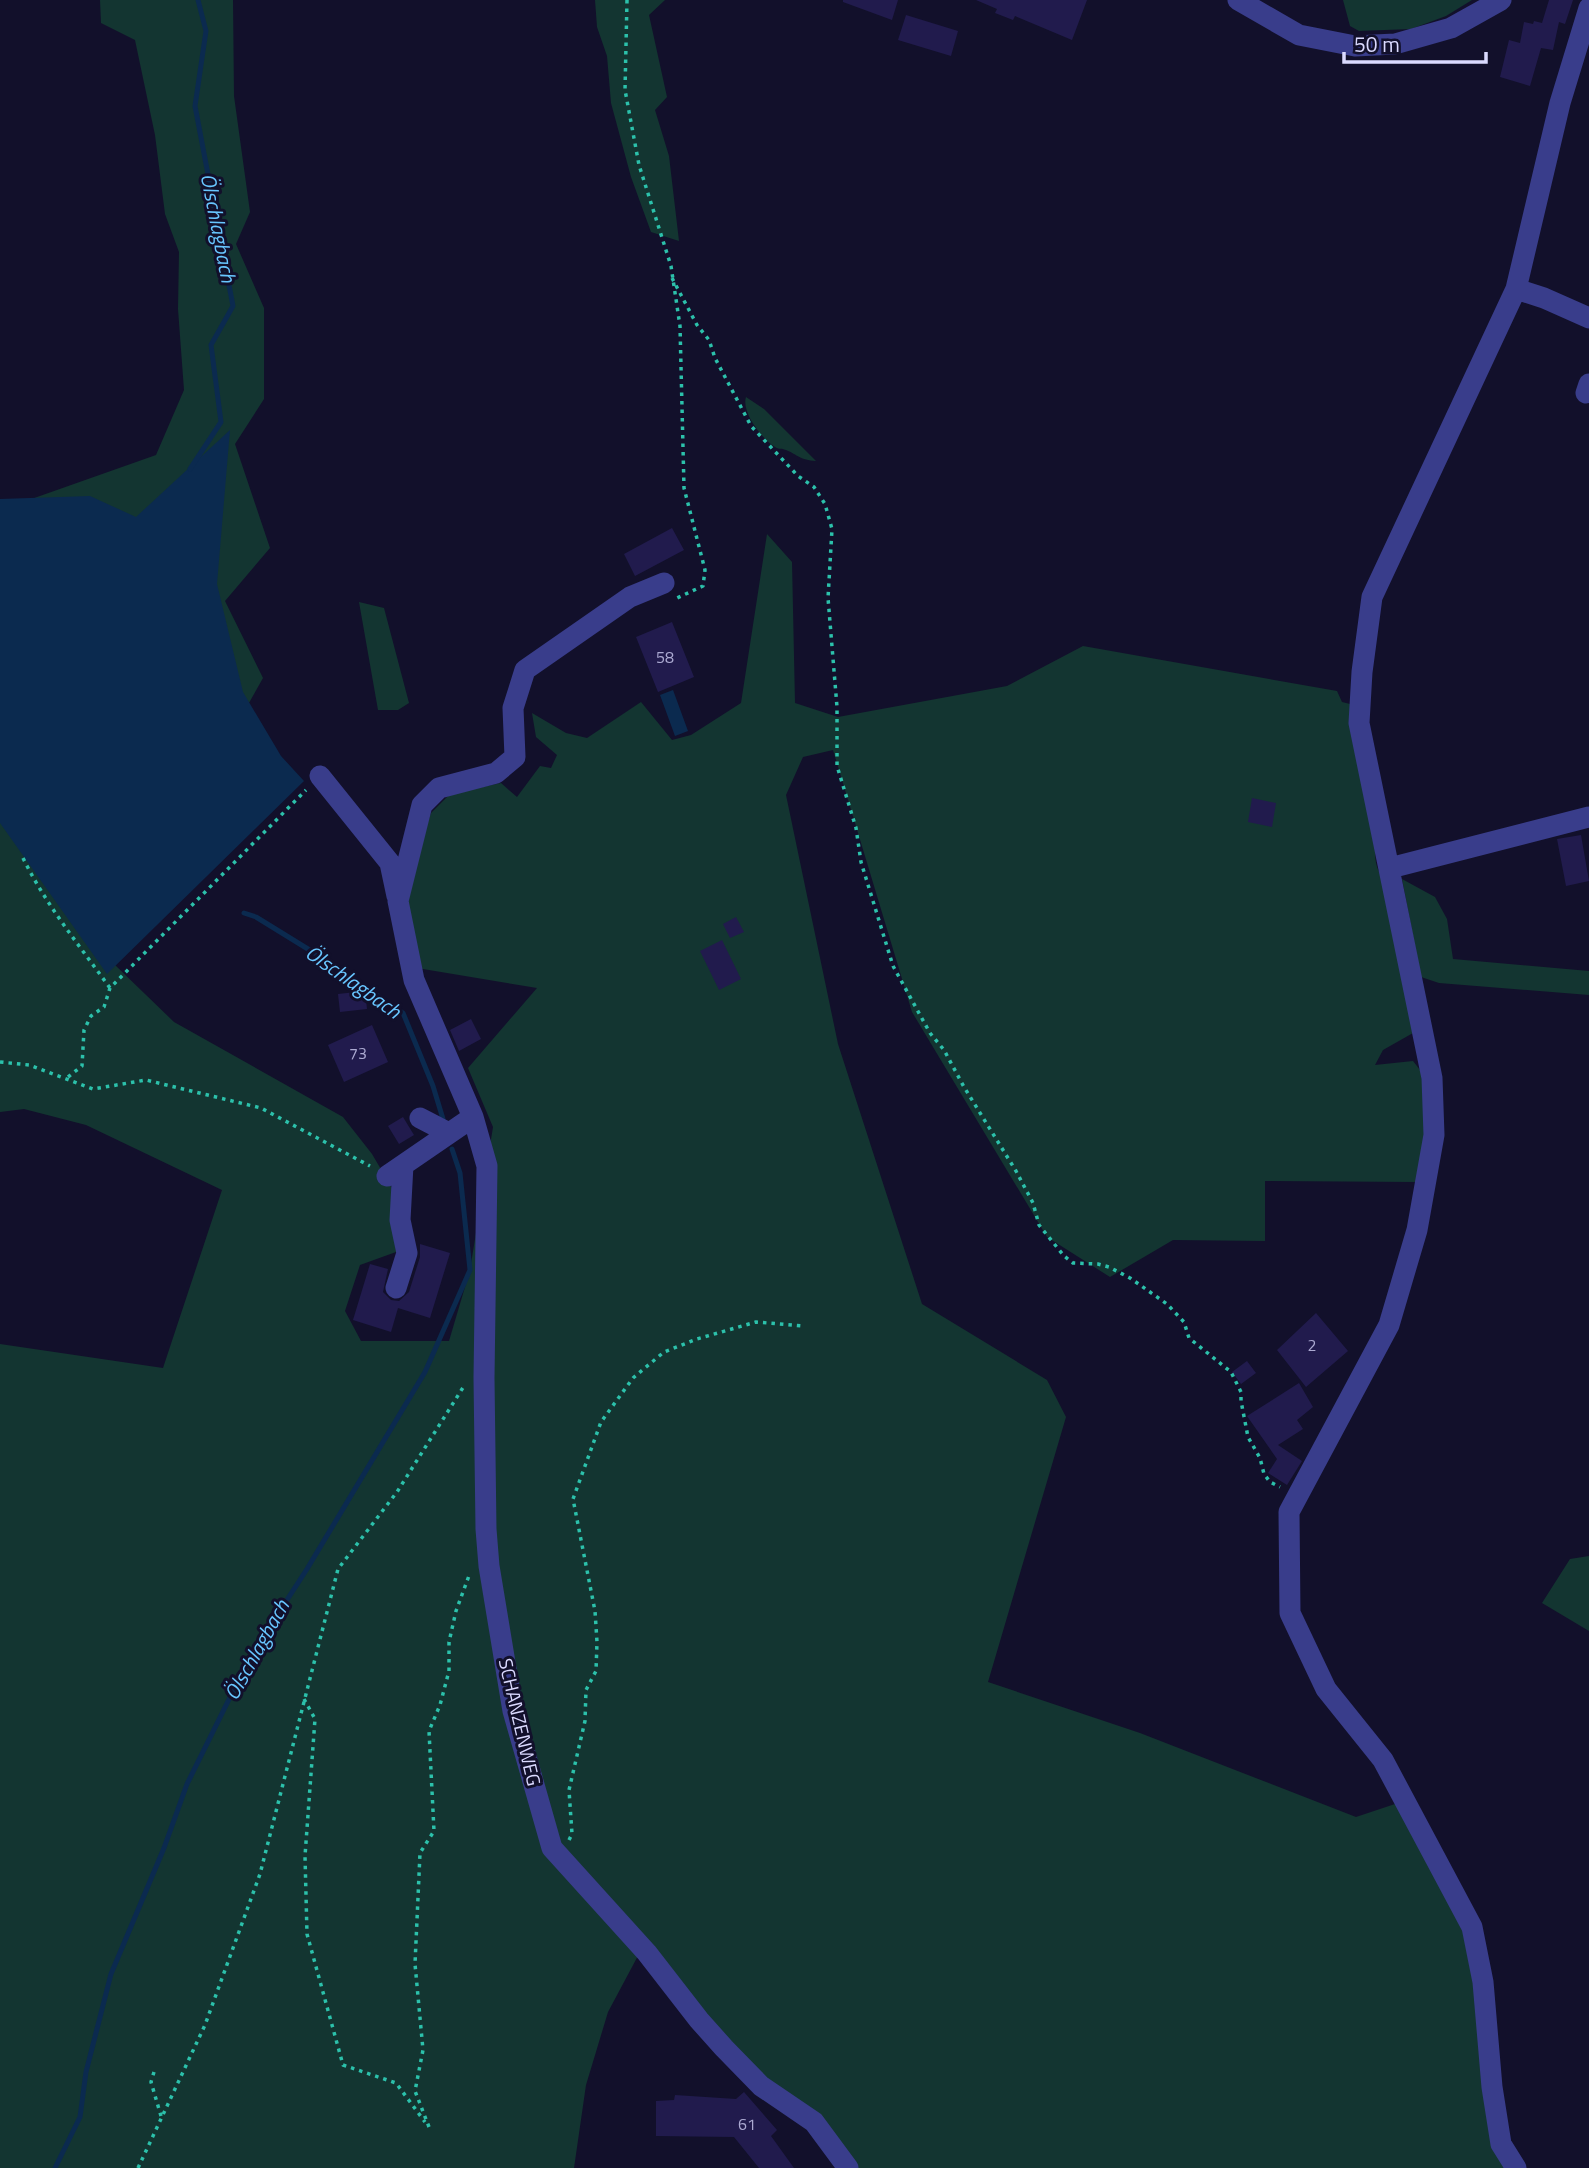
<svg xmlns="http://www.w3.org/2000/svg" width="1589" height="2168" viewBox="0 0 1589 2168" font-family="'Titillium Web',sans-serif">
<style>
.green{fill:#133531}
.water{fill:#0b2a4f}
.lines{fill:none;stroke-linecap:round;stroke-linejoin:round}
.stream{stroke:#0b2a4f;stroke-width:5}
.building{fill:#211b4d}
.path{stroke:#2cc1ab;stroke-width:3.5;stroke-dasharray:3.5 5;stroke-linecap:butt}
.minor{stroke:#393d8b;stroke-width:21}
.labels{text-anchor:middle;stroke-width:6;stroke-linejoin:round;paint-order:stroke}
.number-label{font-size:16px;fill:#acaad2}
.street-label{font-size:19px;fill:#dbdaff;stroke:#12102b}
.water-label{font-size:21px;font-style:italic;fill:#68c6ff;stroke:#12102b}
</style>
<rect width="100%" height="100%" fill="#12102b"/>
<path class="green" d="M100 0H233L234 96 250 212 236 244 264 308V399L235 444 270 548 225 601 263 678 245 710 6 508 156 455 184 390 178 309 179 252 165 214 155 135 135 40 101 23Z
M595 0H665L649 15 667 97 655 110 669 156 679 241 651 232 631 177 611 103 607 56 597 27Z
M1343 0H1472L1446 16 1411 29 1359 31 1350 26Z
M746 397 764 409 816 461C800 460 798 455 786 450 781 448 780 450 775 447 762 439 741 412 746 397Z
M767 534 792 562 795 703 838 717 1007 686 1083 646 1337 691 1342 702 1350 704 1376 842C1374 856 1375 869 1384 879L1413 1033 1383 1050 1375 1065 1413 1061 1424 1075 1425 1132 1416 1182 1265 1181V1241L1173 1240 1110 1277 1047 1237 912 1012 833 750 803 757 786 795 838 1044 922 1304 1047 1380 1066 1417 988 1682 1140 1733 1356 1817 1407 1800 1473 1927 1515 2168H852L763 2083 640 1952 608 2012 586 2085 574 2168H0V1344L163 1368 222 1190 86 1125 24 1109 0 1112V811L85 936 174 1022 343 1117 372 1154 392 1188 396 1252 360 1265 345 1311 361 1341H449L470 1270 493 1127 468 1068 537 988 417 968 405 889 431 813 450 794 501 783 517 797 540 766 551 768 557 755 536 737 532 713 566 733 587 738 641 702 672 740 691 735 741 703Z
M359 602 384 608 409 703 398 710H378Z
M1402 879 1435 897 1447 919 1453 959 1589 971V995L1439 983 1421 977Z
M1589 1556V1631L1542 1603 1570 1559Z"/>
<path class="water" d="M230 430 217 584 243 692 281 756 304 781 107 974 0 823V499L90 496 136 517Z
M673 690 688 731 675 736 660 695Z"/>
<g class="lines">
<path class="stream" d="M190 469 221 422 211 345 233 306 195 106 206 31 198 0
M244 913 256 917 329 962 403 1013 433 1086 443 1119
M55 2168 80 2117 86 2072 111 1974 164 1848 187 1784 250 1657 307 1569 425 1372 470 1270 460 1173 452 1149"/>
</g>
<path class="building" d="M843 0H898L892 20 843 2Z
M976 0H1087L1072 40 1015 16 1013 20 995 13 997 9Z
M1549 0H1573L1565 24 1559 22 1553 50 1541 48 1530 86 1500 77 1509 40 1520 43 1524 22 1533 24 1534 21 1542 23Z
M906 15 958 31 951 56 898 40Z
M672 528 684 550 635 576 624 554Z
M672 622 694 677 658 692 636 637Z
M1252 798 1276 803 1272 827 1248 822Z
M1581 835 1589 881 1566 886 1557 839Z
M736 917 744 932 730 938 723 924Z
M722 940 741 979 719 990 700 951Z
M365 991 367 1009 340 1012 338 994Z
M471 1019 481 1039 459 1051 450 1030Z
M372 1025 388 1062 344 1082 328 1045Z
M403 1117 414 1135 399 1144 388 1126Z
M420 1244 450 1253 430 1318 398 1308 391 1332 353 1320 370 1264 388 1269 383 1292 391 1300 399 1301 409 1292 420 1257Z
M1316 1313 1348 1351 1306 1387 1277 1350Z
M1247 1361 1256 1373 1241 1384 1232 1372Z
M1299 1383 1313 1407 1297 1420 1303 1429 1278 1445 1302 1461 1287 1485 1268 1473 1277 1459 1247 1416Z
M744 2092 777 2130 771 2136 794 2168H759L734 2137 656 2136V2101L674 2100 675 2095 736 2099Z"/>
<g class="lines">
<path class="path" d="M627 0 625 90 639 165 671 266 680 326 684 488 705 570 703 586 677 598
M672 278 697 325 709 340 715 358 751 426 798 476 814 487 825 504 832 529 828 598 837 707V766L856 828 861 862 893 966 930 1033 944 1050 964 1087 1016 1171 1033 1203 1039 1225 1064 1256 1073 1263 1098 1264 1109 1267 1130 1278 1167 1304 1184 1322 1189 1338 1231 1372 1241 1392V1401L1248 1437 1260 1458 1264 1474 1270 1482 1280 1487
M23 858C46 905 79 945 110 988
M0 1062 29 1065 93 1089 146 1080 261 1108 370 1166
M68 1077 82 1066 84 1030 91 1016 104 1007 110 988 306 790
M304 1699 315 1719 305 1856 307 1934 343 2065 396 2083 425 2122
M569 1840 572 1834 569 1790 585 1721 586 1690 596 1671 597 1642 595 1611 573 1499 601 1422 633 1378 664 1352 697 1339 756 1322 804 1326
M154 2072 151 2082 161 2116
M429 2127 415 2091 423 2050 415 1964 420 1853 434 1831 429 1731 440 1705 449 1671V1642L456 1611 470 1573
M138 2168 205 2025 260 1874 338 1569 397 1492 464 1386"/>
<path class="minor" d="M1238 0 1299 35 1355 46 1395 44 1451 28 1501 0
M1516 289 1544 298 1589 318
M1586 393 1589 384
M664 583 630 597 525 670 513 708 515 757 496 773 439 788 422 805 398 901 414 980 473 1117 487 1166 484 1378 486 1529 489 1566 513 1711 552 1848 647 1953 699 2020 724 2048 761 2086 814 2122 848 2168
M320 776 390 863 397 896
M1390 868 1589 817
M420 1118 449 1133
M387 1176 473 1117
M396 1288 407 1253 400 1220 403 1165
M1516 2168 1501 2144 1492 2087 1483 1982 1472 1927 1383 1760 1326 1689 1290 1613 1289 1512 1389 1325 1417 1230 1434 1135 1432 1078 1359 723 1362 672 1372 597 1516 289 1560 103 1589 8"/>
</g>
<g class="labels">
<g class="number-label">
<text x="665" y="663">58</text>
<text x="358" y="1059">73</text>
<text x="1312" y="1351">2</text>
<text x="747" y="2130">61</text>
</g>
<g class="street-label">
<text transform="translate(520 1722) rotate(77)" y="7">SCHANZENWEG</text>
</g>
<g class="water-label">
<text transform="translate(218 228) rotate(79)" y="7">Ölschlagbach</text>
<text transform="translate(353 982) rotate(35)" y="7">Ölschlagbach</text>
<text transform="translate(257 1650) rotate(-61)" y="7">Ölschlagbach</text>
</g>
</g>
<path d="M1344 52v10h142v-10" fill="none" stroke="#dbdaff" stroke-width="3.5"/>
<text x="1354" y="52" font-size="21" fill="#dbdaff" stroke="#12102b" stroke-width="5" paint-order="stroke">50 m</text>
</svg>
